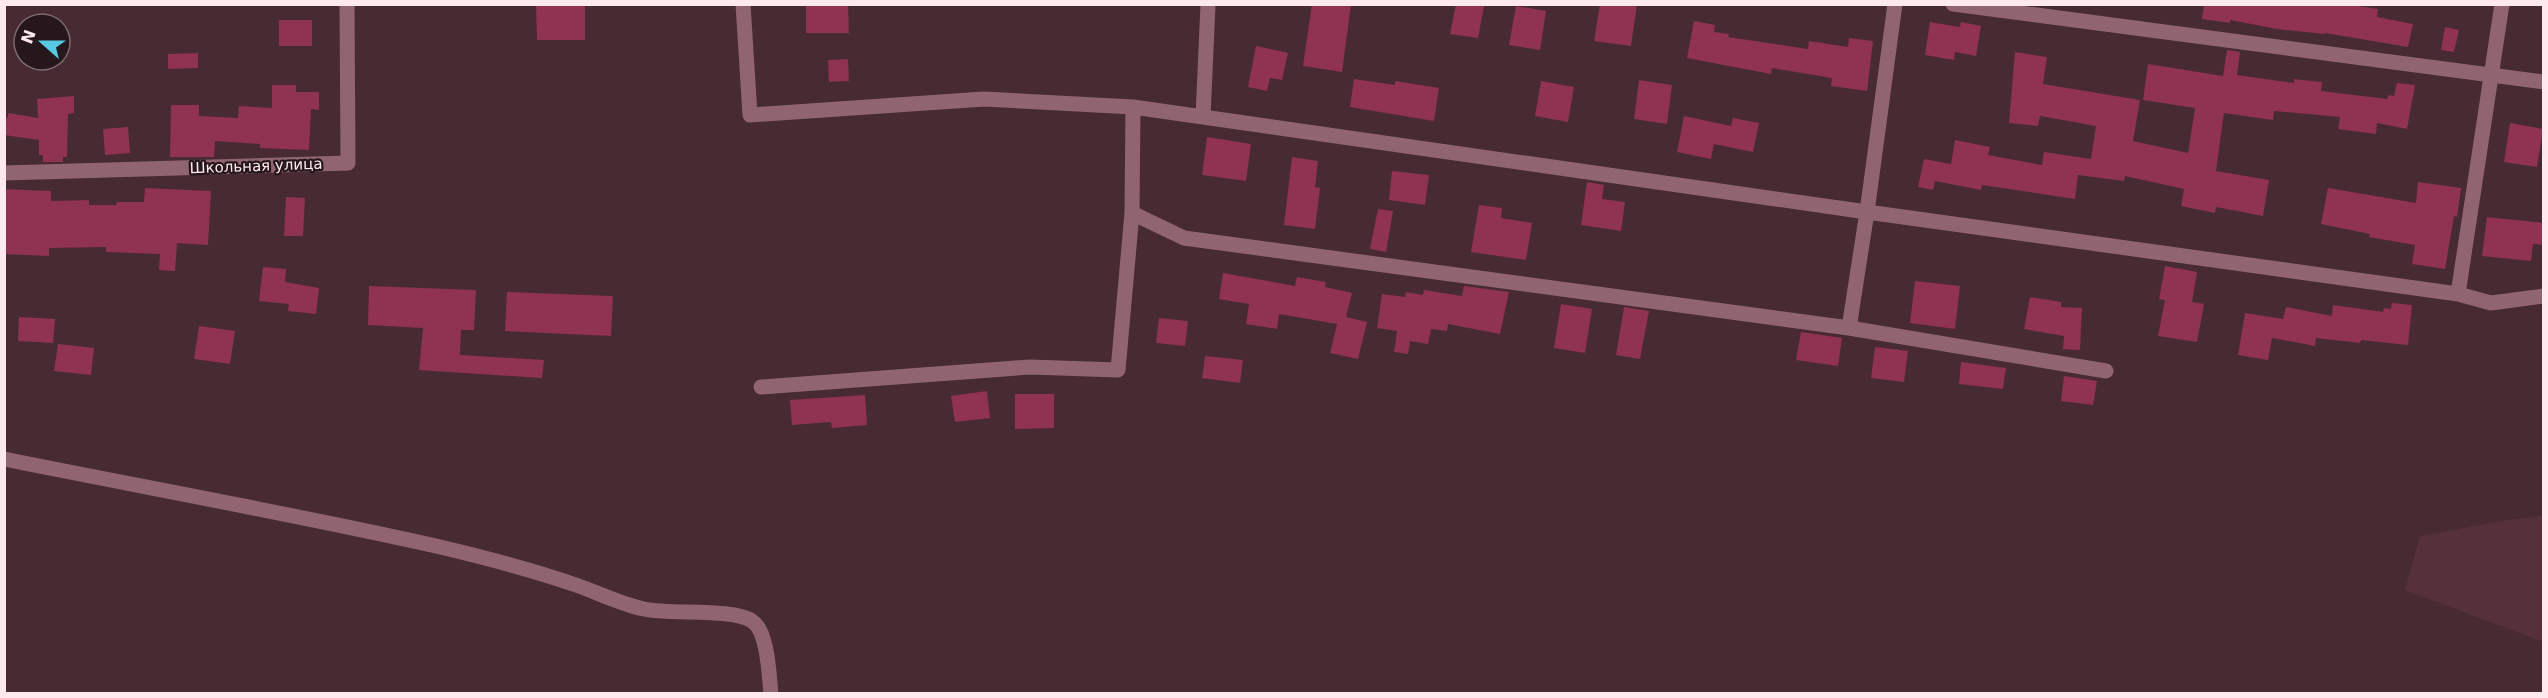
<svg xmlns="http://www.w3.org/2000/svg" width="2548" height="698" viewBox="0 0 2548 698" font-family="'DejaVu Sans',sans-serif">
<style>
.built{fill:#56313b}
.building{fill:#903252}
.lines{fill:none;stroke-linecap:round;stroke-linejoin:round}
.street{stroke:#906570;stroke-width:15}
.labels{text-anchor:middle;stroke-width:4.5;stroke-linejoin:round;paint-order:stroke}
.street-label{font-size:15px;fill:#fee9ed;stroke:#25171b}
</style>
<rect width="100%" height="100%" fill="#482a32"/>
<path class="built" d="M2543 516V642L2405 590 2420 536 2508 520Z"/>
<path class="building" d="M536 4H585V40H537Z
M806 4H848L849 33H806Z
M1312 4H1351L1342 72 1303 66Z
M1456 4 1484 6 1478 38 1450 34Z
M1600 4H1637L1631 46 1594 41Z
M2204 4H2345L2378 9 2377 17 2413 24 2408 47 2325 33V34L2277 29 2230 20V23L2202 19Z
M1516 6 1546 11 1540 50 1509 45Z
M279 20H312V46H279Z
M1694 21 1715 25 1714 32 1729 34 1728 37 1808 49 1809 41 1848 47 1849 38 1873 41 1867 91 1831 86 1832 78 1772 68 1771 74 1687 58Z
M1930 22 1960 27 1961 22 1981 26 1976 56 1955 52 1954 60 1925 55Z
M2445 27 2459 30 2454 52 2441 50Z
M1256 46 1288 53 1282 80 1270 78 1267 91 1248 87Z
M2227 50 2240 52 2237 75 2294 83V79L2322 82 2321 91 2387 99 2388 95 2394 96 2397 83 2415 85 2407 129 2377 123 2376 134 2338 129 2340 117 2274 111 2273 120 2224 113 2216 171 2269 180 2263 216 2216 207 2215 213 2181 206 2184 189 2125 176 2124 181 2078 175 2075 199 1982 185 1981 190 1935 181 1933 190 1918 187 1924 159 1951 164 1955 140 1990 147 1988 155 2042 165 2044 152 2091 159 2096 126 2040 116 2038 126 2009 123 2015 52 2047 57 2043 84 2140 100 2133 141 2188 153 2195 108 2143 100 2148 64 2223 76Z
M198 53V68L168 69V54Z
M848 59 849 81 829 82 828 60Z
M1354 79 1395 85V81L1439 88 1434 121 1350 107Z
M1639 80 1672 85 1667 124 1634 119Z
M1541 81 1574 87 1568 122 1535 116Z
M272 85H296V92H319V110L311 109 309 150 260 148V144L215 141 214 157H170L171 105H199V116L238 118 239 106 272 108Z
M74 96V113L68 114 67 157H63V162H43V155H39V140L4 135V117L8 118V113L38 118 37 99Z
M1684 116 1731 126 1733 118 1759 123 1753 152 1714 144 1711 159 1677 152Z
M2510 123 2543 129 2537 167 2504 162Z
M128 127 130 153 105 155 103 129Z
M1207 137 1251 144 1246 181 1202 175Z
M1292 157 1318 161 1315 187 1320 188 1315 229 1284 225Z
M1392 171 1429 175 1425 205 1389 200Z
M1587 182 1604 185 1602 199 1625 202 1621 231 1581 225Z
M2418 182 2461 188 2457 217 2454 216 2445 269 2412 264 2415 245 2369 237 2370 234 2321 224 2328 188 2416 203Z
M145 188 211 191 208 245 177 243 175 271 159 270 160 254 106 252V247L49 248V256L4 254V189L51 191V201L89 200V205H116L117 202H144Z
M286 197 305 198 303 236H284Z
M1479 205 1502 208 1501 218 1532 223 1526 260 1471 252Z
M1378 209 1393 211 1386 252 1370 249Z
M2487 217 2544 223V245L2533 244 2531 261 2482 256Z
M2165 266 2197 272 2192 302 2204 304 2197 342 2158 336 2165 300 2159 299Z
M263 267 286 269 285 282 319 288 316 314 288 311 289 304 259 301Z
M1223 273 1295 286 1297 277 1326 282 1325 287 1352 293 1346 317 1367 322 1358 359 1330 353 1337 324 1279 314 1277 329 1246 324 1249 304 1219 299Z
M1915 281 1960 286 1955 329 1910 323Z
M369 286 476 290 474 330H461L460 355 544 360 542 378 419 370 423 328 368 325Z
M1464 286 1509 292 1500 334 1448 324 1447 331 1431 329 1428 344 1410 341 1408 354 1394 352 1397 331 1377 328 1382 294 1405 297 1406 292 1423 295 1424 290 1462 296Z
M507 292 613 296 611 336 505 331Z
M2030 297 2061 302V307L2082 308 2080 350 2063 349 2064 336 2024 329Z
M2392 303 2412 305 2408 345 2361 340 2360 343 2316 338 2315 346 2272 338 2268 360 2238 355 2245 313 2283 319 2286 307 2332 316 2333 305 2383 312 2384 308 2391 309Z
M1561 304 1592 309 1585 353 1554 348Z
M1624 307 1649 311 1640 359 1616 355Z
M19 317 55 319 53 343 18 341Z
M1159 318 1188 321 1185 346 1156 343Z
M199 326 235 331 230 364 194 359Z
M1801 332 1842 338 1838 366 1796 360Z
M58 344 94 348 91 375 54 371Z
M1875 347 1908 351 1904 382 1871 378Z
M1205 356 1243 360 1240 383 1202 378Z
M1961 362 2006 368 2003 389 1959 384Z
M2064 376 2097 381 2093 405 2061 401Z
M987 391 990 418 955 422 951 396Z
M1015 394H1054V428L1015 429Z
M865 395 867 425 832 428 831 422 792 425 790 400Z"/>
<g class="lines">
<path class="street" d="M743 4 750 115 984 99 1133 107
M1895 4 1867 212 2458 294
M1953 4 2544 82
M2502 4 2458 294 2491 303 2544 296
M1203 117 1208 4
M4 173 348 163 347 4
M1132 213 1133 107 1867 212 1849 328 2106 371
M761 387 1030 367 1118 370 1132 213 1184 238 1849 328
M4 459C148 488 293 514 436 546 483 557 530 569 576 585 599 593 620 604 644 609 671 615 733 608 752 621 768 631 769 675 771 694"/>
</g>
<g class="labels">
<g class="street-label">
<text transform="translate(256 166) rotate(-2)" y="5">Школьная улица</text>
</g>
</g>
<rect width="2548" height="698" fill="none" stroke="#fee9ed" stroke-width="12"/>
<g transform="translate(42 42) rotate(291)"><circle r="28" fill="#25171b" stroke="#7c6b6f" stroke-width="1.5"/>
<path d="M0-4.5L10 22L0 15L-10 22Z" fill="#55cae0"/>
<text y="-9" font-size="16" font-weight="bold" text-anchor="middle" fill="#fee9ed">N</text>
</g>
</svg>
